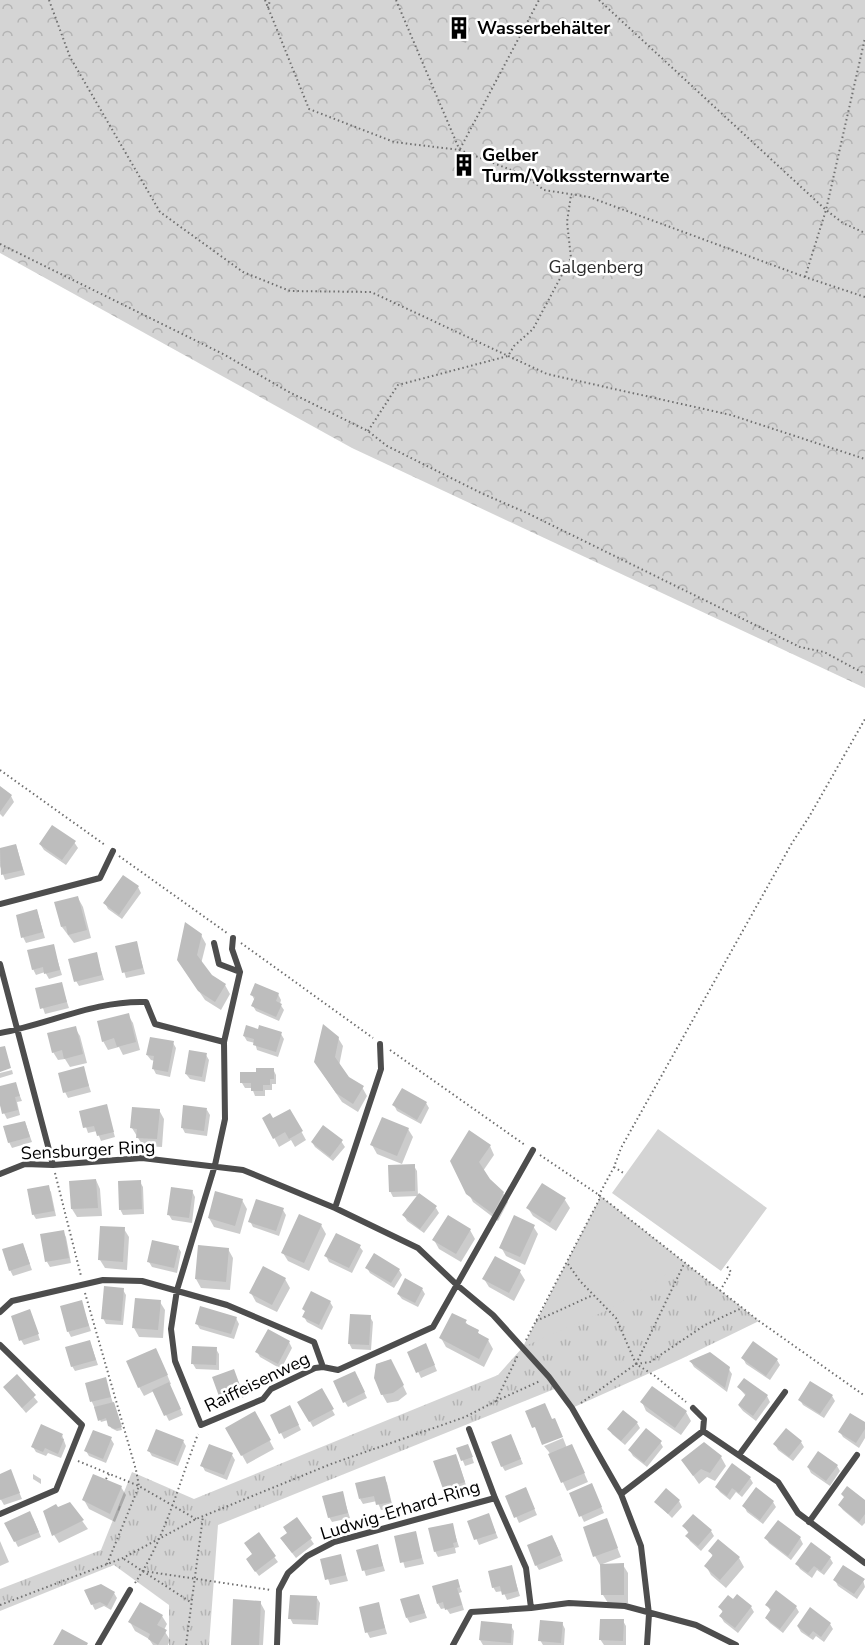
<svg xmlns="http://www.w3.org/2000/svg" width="865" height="1645" viewBox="0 0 865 1645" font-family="'Nunito Sans',sans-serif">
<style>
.grass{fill:url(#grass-tufts)}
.forest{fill:url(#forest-crowns)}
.green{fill:#d4d4d4}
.shadow{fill:#0003}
.building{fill:#bdbdbd}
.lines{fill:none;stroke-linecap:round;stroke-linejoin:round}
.path{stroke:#6f6f6f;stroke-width:2;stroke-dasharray:1.5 3;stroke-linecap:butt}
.street{stroke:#4d4d4d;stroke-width:6}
.labels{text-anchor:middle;stroke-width:5;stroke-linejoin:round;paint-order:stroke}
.poi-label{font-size:18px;font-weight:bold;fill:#000;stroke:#fff;text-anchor:start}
.park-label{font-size:18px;fill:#2b2b2b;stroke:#fff}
.street-label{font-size:18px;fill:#000;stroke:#fff}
</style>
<defs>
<pattern id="grass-tufts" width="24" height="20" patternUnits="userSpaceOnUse" patternTransform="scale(1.5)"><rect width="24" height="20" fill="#d4d4d4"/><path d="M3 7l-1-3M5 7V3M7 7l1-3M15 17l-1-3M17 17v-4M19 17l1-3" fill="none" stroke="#b4b4b4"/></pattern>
<pattern id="forest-crowns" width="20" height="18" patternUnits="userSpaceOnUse" patternTransform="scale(1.5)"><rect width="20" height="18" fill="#d4d4d4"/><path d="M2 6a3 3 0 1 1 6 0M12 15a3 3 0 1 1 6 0" fill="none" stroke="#b4b4b4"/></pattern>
</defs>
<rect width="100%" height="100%" fill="#fff"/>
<path class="grass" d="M599 1195 759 1321 681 1359 572 1408 557 1388 218 1525 209 1645H169V1605L114 1565 0 1611V1589L101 1550 132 1472 194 1499 498 1375 523 1347 599 1200Z"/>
<path class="forest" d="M0 0H865V688L352 448 0 253Z"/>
<path class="green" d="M658 1129 767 1208 721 1271 612 1193Z
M599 1195 685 1263 612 1308 523 1347 599 1200Z"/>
<path class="shadow" d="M467 23 470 29 466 43 455 39 451 34Z
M0 788 11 796 14 802 3 817 0 814Z
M74 842 78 848 66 865 44 850 40 844Z
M16 845 25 875 5 880 0 866V849Z
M124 877 138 887 141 893 122 919 108 909 105 903Z
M78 898 83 907 91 938 74 943 62 927Z
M37 911 45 938 26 943 23 937Z
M201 935 206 944 201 964 211 976 225 985 230 994 221 1010 205 1000 183 968Z
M136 942 145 974 126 978 117 947Z
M53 946 62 975 49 979 45 972 36 975 33 969Z
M96 954 104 980 79 986 76 981Z
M61 984 69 1008 45 1014 37 990Z
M278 994 281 1000 280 1004 284 1010 279 1021 256 1011 253 1006 255 1001 252 995Z
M128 1015 133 1023 140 1050 123 1055 119 1047 108 1050 103 1041Z
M75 1028 80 1036 87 1063 70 1067 65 1059 58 1060 53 1052Z
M259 1031 281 1034 284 1039 278 1057 257 1050 255 1043 247 1041 244 1036Z
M338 1038 343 1046 339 1066 348 1079 362 1087 367 1096 358 1112 342 1102 321 1071Z
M173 1043 176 1048 170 1077 156 1074 153 1068 155 1061 151 1060 147 1055Z
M206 1055 209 1060 205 1082 190 1079 186 1074Z
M83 1068 91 1092 68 1098 65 1092Z
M273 1069 276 1075V1084H272V1090H265V1096H255L252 1088H245L242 1083 257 1073Z
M12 1070 13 1074 0 1078V1073Z
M15 1084 22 1101 17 1102 20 1115 7 1119 0 1105V1088Z
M426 1103 429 1108 421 1124 397 1111 394 1105Z
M106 1106 115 1137 101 1141 97 1131 88 1133 81 1112Z
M159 1110 164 1119 162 1147 143 1146 132 1128Z
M207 1110 210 1115 207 1136 185 1133 182 1127Z
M290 1111 306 1140 295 1147 291 1140 279 1147 264 1118 273 1120Z
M25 1122 32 1142 12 1148 9 1142Z
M408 1129 413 1137 402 1164 377 1154 372 1145Z
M341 1141 345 1147 333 1161 315 1147 312 1142Z
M490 1146 494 1155 483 1171 489 1180 503 1193 508 1202 498 1221 473 1202 452 1161Z
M414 1166 417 1171 418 1196 393 1197 390 1191Z
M96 1180 100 1189 102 1216 77 1217 72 1209Z
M140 1182 143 1187 144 1214 123 1215 120 1209Z
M48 1187 51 1192 56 1216 36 1219 33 1214Z
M192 1191 195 1197 192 1223 172 1220 169 1215Z
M242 1200 247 1209 240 1234 214 1227 209 1218Z
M565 1200 570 1208 556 1231 533 1216 528 1208Z
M436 1208 439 1213 424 1233 407 1221 404 1215Z
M283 1210 286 1215 279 1236 253 1227 250 1221Z
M321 1225 326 1234 309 1271 288 1261 283 1253Z
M533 1226 538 1234 525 1265 506 1256 501 1247Z
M124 1229 129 1237 127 1270 105 1268 100 1260Z
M470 1230 475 1239 461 1262 439 1249 434 1240Z
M63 1231 66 1237 71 1263 50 1267 47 1262Z
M23 1245 32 1270 13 1276 10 1270Z
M359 1246 363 1251 352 1273 329 1262 326 1256Z
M178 1247 181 1252 177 1273 152 1267 149 1262Z
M228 1249 233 1258 230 1290 201 1288 196 1279Z
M367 1268 399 1270 402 1275 394 1288 370 1273Z
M520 1272 525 1280 514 1301 489 1287 484 1279Z
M285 1279 290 1288 277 1312 256 1302 251 1293Z
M422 1289 425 1294 418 1307 402 1299 398 1294Z
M123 1290 126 1295 123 1325 106 1324 103 1318Z
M81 1302 91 1331 71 1337 68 1331Z
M160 1302 165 1310 163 1338 139 1337 134 1328Z
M330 1302 333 1307 322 1330 307 1322 304 1317 306 1313 304 1309Z
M32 1316 40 1340 24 1345 21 1340Z
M370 1317 373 1322 371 1350 352 1349 349 1343Z
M236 1318 239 1324 234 1339 200 1329 197 1324Z
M465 1321 469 1327 488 1340 493 1349 484 1367 446 1347 441 1338Z
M90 1342 98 1365 75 1371 72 1366Z
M289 1342 292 1348 281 1369 260 1357 257 1352Z
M216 1349 219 1354V1370L196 1369 193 1364Z
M428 1350 437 1371 421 1378 409 1352Z
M160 1358 171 1384 169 1385 183 1415 169 1421 154 1391 144 1396 139 1387Z
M743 1358 777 1360 780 1365 770 1380 746 1364Z
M691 1362 728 1368 732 1374 727 1392 694 1367Z
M395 1369 407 1394 398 1401 387 1403 382 1394Z
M236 1376 244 1397 224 1404 214 1378Z
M17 1377 38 1402 26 1413 5 1388Z
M358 1378 367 1398 348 1407 345 1402Z
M105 1379 122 1430 117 1431 111 1428 108 1420 101 1422 92 1402 87 1384Z
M739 1388 767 1396 770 1402 756 1421 743 1411 739 1406 746 1396Z
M321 1390 335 1415 313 1427 299 1402Z
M832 1396 835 1401 824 1418 803 1405 800 1400Z
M642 1402 686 1412 691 1421 681 1435 646 1411Z
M292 1412 301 1430 284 1439 272 1415Z
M255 1413 274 1449 247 1464 227 1428Z
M637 1423 640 1428 625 1445 612 1434 609 1429Z
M865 1424V1438L859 1448 843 1437 840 1432Z
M62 1435 66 1446 61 1458 48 1453 46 1456 36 1452 33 1447Z
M563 1438 567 1448 576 1454 588 1482 567 1491 549 1452 544 1446Z
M111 1439 114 1444 106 1463 89 1456 86 1451Z
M183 1441 186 1446 178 1466 152 1456 149 1451Z
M513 1441 523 1464 505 1471 502 1466Z
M660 1442 663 1447 647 1467 633 1456 630 1451Z
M801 1442 804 1447 793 1461 778 1450 775 1444Z
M704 1444 721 1457 726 1466 715 1481 707 1477 699 1484 683 1461Z
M458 1449 470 1451 474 1463 465 1466Z
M232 1455 235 1460 227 1480 205 1471 202 1465Z
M458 1461 467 1488 447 1494 435 1462Z
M837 1466 840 1471 830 1486 811 1473 808 1467Z
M33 1474 41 1479V1484L33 1479Z
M0 1475 13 1477 22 1499 4 1505 0 1498Z
M384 1478 387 1483 393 1508 381 1510 377 1501 363 1504 360 1499Z
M750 1478 753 1483 742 1497 736 1492 730 1500 720 1492 716 1487Z
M121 1487 126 1495 115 1522 89 1509 84 1500Z
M594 1490 604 1513 584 1522 571 1494Z
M342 1493 350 1518 332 1522 329 1517Z
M528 1494 537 1515 519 1523 507 1496Z
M679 1501 682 1507 672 1518 656 1502Z
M773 1502 776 1507 763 1524 747 1512 744 1506Z
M865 1502V1523L862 1526 843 1510 839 1505Z
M70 1504 88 1529 59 1543 54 1535Z
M33 1518 41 1537 18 1547 6 1523Z
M297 1519 314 1544 296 1558 285 1544Z
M606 1520 621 1557 600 1565 595 1556Z
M491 1521 498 1538 479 1545 469 1522Z
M778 1522 800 1538 803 1544 791 1560 769 1543 766 1538Z
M452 1525 459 1547 455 1548 456 1553 438 1557 435 1551Z
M684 1526 711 1531 714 1536 701 1551 690 1541 687 1536 689 1534Z
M415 1533 424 1564 405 1568 396 1537Z
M258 1535 278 1562 259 1576 251 1565Z
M0 1541 9 1562 0 1566Z
M555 1542 563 1561 539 1570 536 1565Z
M377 1546 385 1571 366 1576 358 1551Z
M710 1551 739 1558 744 1567 726 1588 711 1575 706 1566 713 1557Z
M340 1556 348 1581 330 1585 322 1560Z
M830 1558 833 1563 824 1575 817 1570 812 1578 800 1569 797 1564Z
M623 1565 628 1573V1603H608L603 1595Z
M511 1567 520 1596 507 1600 503 1591 496 1592 493 1587Z
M457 1580 462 1592 459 1593 464 1610 450 1614 446 1608 441 1609 438 1604Z
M835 1580H863L865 1587 857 1599 838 1586Z
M114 1593 117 1598 111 1610 104 1606 95 1610 92 1604Z
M419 1596 427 1618 410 1623 407 1618Z
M317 1598 320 1603 318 1625 293 1624 290 1618Z
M260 1602 265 1611 263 1645H232Z
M378 1603 387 1634 370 1638 367 1632Z
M767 1605 796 1607 799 1612 783 1633 770 1623 766 1618 771 1612Z
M720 1607H751L754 1612 738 1633 724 1622 721 1617 723 1613Z
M162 1616 167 1624 164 1630 170 1640 168 1645H153L149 1639 135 1631 130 1622Z
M623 1621 626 1626V1645H604L600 1639Z
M562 1623 565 1629 564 1645H543L540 1640Z
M830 1624 833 1629 824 1642 816 1636 813 1640 801 1632 798 1627Z
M511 1626 514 1631 513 1645H483L480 1640Z"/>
<path class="building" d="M454 18 468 22 464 38 450 34Z
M467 158 471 168 461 171 457 162Z
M0 786 12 795 0 812Z
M52 825 76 841 62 860 39 844Z
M16 844 23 870 1 875 0 848Z
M123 875 139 886 119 915 103 903Z
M78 896 87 930 68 935 66 926 61 927 54 902Z
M37 909 43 932 21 938 16 915Z
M185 922 202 934 197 955 212 975 226 984 215 1002 198 991 177 960Z
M137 941 143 968 122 973 115 946Z
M54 944 60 970 44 974 43 967 32 970 27 950Z
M97 952 102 975 74 982 68 959Z
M62 982 67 1002 40 1009 35 988Z
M255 983 279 993 276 1001 282 1004 276 1017 251 1006 255 997 250 995Z
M129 1013 136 1042 117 1047 114 1038 102 1042 97 1021Z
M323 1024 339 1037 335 1057 349 1077 364 1086 353 1104 336 1093 314 1062Z
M246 1025 258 1029 259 1025 282 1032 276 1052 253 1045 254 1039 243 1036Z
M76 1026 83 1054 64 1059 62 1050 52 1053 47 1033Z
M150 1037 174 1041 168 1072 152 1069 154 1056 146 1055Z
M5 1046 11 1068 0 1072V1047Z
M189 1050 207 1053 202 1077 185 1074Z
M84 1066 89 1086 63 1093 58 1073Z
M256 1068H274V1079H270V1085H263V1091H251V1083H240V1072H256Z
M16 1082 20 1096 15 1097 18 1110 2 1114 0 1105V1086Z
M402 1088 427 1102 417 1120 392 1105Z
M107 1104 114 1132 97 1136 94 1126 83 1128 79 1111Z
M183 1105 207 1108 204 1131 181 1128Z
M132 1107 160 1109 157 1139 136 1138 137 1129 130 1128Z
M290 1109 303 1131 289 1139 285 1132 273 1139 262 1118 270 1113 273 1118Z
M382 1117 409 1128 397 1156 370 1145Z
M25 1121 30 1137 8 1143 3 1126Z
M323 1125 343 1140 330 1157 311 1142Z
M469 1130 491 1145 479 1162 490 1179 504 1192 493 1214 466 1194 450 1161Z
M415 1164V1191L389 1192 388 1165Z
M96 1179 98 1208 71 1209 69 1181Z
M141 1180 142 1209 119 1210 118 1181Z
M542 1183 566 1198 550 1223 526 1208Z
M49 1185 54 1211 32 1215 27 1189Z
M171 1187 193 1190 189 1218 167 1215Z
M215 1191 243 1199 235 1226 208 1218Z
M419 1193 437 1206 420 1229 402 1215Z
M256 1199 284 1208 276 1231 248 1222Z
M299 1214 322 1224 304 1263 281 1253Z
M448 1215 471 1229 456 1254 432 1240Z
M514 1215 535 1225 520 1257 499 1248Z
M100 1226 125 1227 123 1262 98 1260Z
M64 1230 69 1258 45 1262 40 1234Z
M336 1233 361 1245 349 1268 324 1256Z
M152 1240 179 1246 174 1268 147 1262Z
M23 1243 30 1264 9 1271 2 1249Z
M198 1245 229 1248 226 1282 195 1279Z
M374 1253 400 1269 391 1283 365 1268Z
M495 1256 521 1270 509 1293 482 1279Z
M263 1266 286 1278 272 1305 249 1293Z
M405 1278 423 1288 415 1303 397 1294Z
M104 1286 124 1288 121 1321 101 1319Z
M311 1291 331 1301 319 1325 302 1317 305 1311 302 1309Z
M135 1298 161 1300 158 1330 132 1328Z
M82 1300 89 1326 67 1332 60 1306Z
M200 1306 237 1317 231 1334 195 1324Z
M30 1309 39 1334 19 1341 11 1316Z
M452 1313 467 1320 465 1323 479 1330 478 1333 489 1339 479 1359 439 1338Z
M350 1314 371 1315 369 1345 348 1344Z
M268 1329 290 1341 278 1364 255 1352Z
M90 1340 96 1360 71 1367 65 1347Z
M753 1341 778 1359 766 1376 741 1358Z
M426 1343 435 1365 416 1373 407 1352Z
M192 1346 217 1347 216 1365 191 1364Z
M156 1348 168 1375 138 1388 126 1361Z
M710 1352 730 1367 725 1388 689 1361Z
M391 1359 404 1385 393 1393 381 1395 374 1378 376 1364Z
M234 1369 242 1391 220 1399 212 1377Z
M355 1371 365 1392 343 1403 333 1381Z
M17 1374 36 1395 22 1408 3 1387Z
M106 1377 111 1397 90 1402 85 1383Z
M744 1378 768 1395 753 1416 738 1405 746 1394 737 1387Z
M810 1381 833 1395 820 1414 798 1400Z
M169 1382 181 1409 164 1416 152 1390Z
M652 1386 687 1411 675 1428 640 1402Z
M322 1388 334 1409 309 1422 297 1402Z
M114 1402 122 1427 115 1429 108 1426 106 1418 98 1421 94 1407Z
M545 1403 552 1419 555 1418 563 1437 542 1445 535 1427 532 1428 525 1411Z
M290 1405 299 1425 279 1434 270 1415Z
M623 1410 638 1422 621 1441 607 1429Z
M255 1411 271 1440 241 1456 225 1428Z
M850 1413 865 1422V1429L856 1443 838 1432Z
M41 1424 63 1434 61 1438 64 1439 58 1454 45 1448 43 1452 31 1447Z
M646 1428 662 1441 644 1463 628 1450Z
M786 1428 802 1441 789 1457 773 1444Z
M156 1429 184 1440 175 1462 147 1451Z
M93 1430 112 1437 103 1459 84 1451Z
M511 1434 521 1459 501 1467 491 1442Z
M704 1442 722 1456 710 1473 701 1469 693 1476 681 1460Z
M209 1444 233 1453 224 1475 200 1466Z
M468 1444 473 1457 461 1461 456 1448Z
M572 1444 585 1473 561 1483 548 1454Z
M818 1451 838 1465 826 1481 807 1467Z
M456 1454 465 1482 443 1489 433 1461Z
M732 1463 751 1477 739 1493 732 1488 727 1496 715 1487Z
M11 1469 20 1493 0 1500V1474Z
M93 1474 122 1486 110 1514 82 1500Z
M385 1476 391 1502 376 1505 374 1496 359 1499 355 1483Z
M592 1483 602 1507 579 1517 569 1493Z
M847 1486 865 1500V1514L859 1522 838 1505 844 1497 841 1494Z
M526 1487 535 1509 514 1518 505 1496Z
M756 1487 774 1501 760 1520 742 1506Z
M666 1488 680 1500 668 1514 654 1502Z
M343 1491 348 1513 328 1518 322 1496Z
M70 1502 84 1520 52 1536 43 1511 56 1504 58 1507Z
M30 1511 39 1532 14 1542 4 1523Z
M489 1513 496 1533 474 1540 467 1521Z
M693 1514 712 1530 698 1546 685 1536 689 1532 682 1526Z
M297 1517 312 1538 292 1553 280 1538 287 1533 283 1527Z
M607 1518 618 1548 593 1557 583 1527Z
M778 1520 801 1537 788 1556 764 1538Z
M453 1523 457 1542 453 1543 454 1547 434 1552 428 1528Z
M416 1531 422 1558 400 1563 394 1536Z
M259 1532 276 1556 255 1572 246 1559 252 1554 244 1543Z
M552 1535 561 1555 535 1566 527 1545Z
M718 1539 740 1557 720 1580 704 1566 713 1555 708 1551Z
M811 1542 831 1557 821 1571 814 1566 808 1573 795 1564Z
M378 1544 383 1566 362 1571 356 1550Z
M341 1554 346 1575 325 1580 320 1559Z
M624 1563V1595H601L600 1564Z
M512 1565 518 1591 502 1595 500 1586 492 1588 488 1571Z
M843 1565 865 1579 854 1594 833 1580Z
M458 1579 460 1587 457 1588 462 1605 445 1610 443 1602 437 1604 432 1586Z
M101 1584 115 1592 107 1606 100 1602 91 1605 84 1590Z
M776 1590 797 1606 780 1629 765 1618 771 1609 765 1605Z
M419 1594 425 1613 406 1618 400 1599Z
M737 1594 752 1606 735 1628 719 1616 723 1611 718 1607 728 1595 733 1599Z
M290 1595 317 1596 316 1620 288 1619Z
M233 1599 261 1601 259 1645H231Z
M140 1602 163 1615 157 1625 167 1630 158 1645 148 1639 150 1634 128 1622Z
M379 1602 385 1628 365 1633 359 1607Z
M810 1607 831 1623 821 1637 813 1631 809 1636 797 1626Z
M600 1619H624L623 1641 599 1640Z
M540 1620 563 1622 561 1643 538 1641Z
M481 1621 512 1624 511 1643 479 1640Z
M62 1629 88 1643 87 1645H53Z"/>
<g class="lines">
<path class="path" d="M49 0 70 57 160 212 243 272 290 291 371 292 547 374 731 415 865 459
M265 0 309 109 394 142 460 150 524 175 544 190 589 197 805 277 865 297
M396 0 463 158
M599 0 826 210 843 223 865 233
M268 8 270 0
M460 149 539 0
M0 244 225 355 287 391 368 431 387 446 481 493 527 513 800 647 824 652 865 674
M805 277 826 210 865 38
M368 431 398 385 508 356 514 346 533 329 571 258 567 222 571 195
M0 770 105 845
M119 856 227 933
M241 943 373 1038
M390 1050 525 1145
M540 1155 599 1195 759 1321 865 1396
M614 1167 625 1174
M55 1173 81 1276
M568 1264 580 1281 616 1318 636 1364 655 1376 686 1402
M720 1291 731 1272 726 1265
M85 1293 136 1470 139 1486 107 1564
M536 1321 593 1295
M526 1340 599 1200V1195L614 1167 621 1148 792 843 809 817 865 719
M636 1364 684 1264
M496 1401 540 1381
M581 1403 636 1364 650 1362 705 1325 742 1308
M78 1461 139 1486 196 1519
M106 1479 109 1474
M124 1559 192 1603
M143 1571 271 1590
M135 1583C165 1539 179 1483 198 1434
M0 1605 123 1558 196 1519 331 1464 465 1417 496 1401 518 1355
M186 1645 203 1516"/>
<path class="street" d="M0 904 100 878 113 851
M233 938 232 949 240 972 224 1042 225 1119 215 1165 177 1290 171 1329 175 1361 201 1425 263 1399 271 1389 315 1368 323 1367 338 1370 433 1327 533 1150
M214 943 219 964 240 972
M0 964 53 1165
M0 1033C49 1024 96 1000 146 1002L155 1024 224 1042
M0 1174 25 1164 53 1165 142 1158 243 1170 335 1208 418 1248 457 1285 493 1315 549 1377 572 1408 621 1494 641 1546 649 1614 647 1645
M335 1208 381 1069 380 1044
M0 1312 12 1301 103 1280 142 1281 227 1305 314 1342 323 1367
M0 1345 82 1425 56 1490 0 1514
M693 1408 704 1419 703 1431
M469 1429 495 1498 526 1568 531 1608 569 1603 625 1606 696 1625 736 1645
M739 1455 785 1392
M621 1494 703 1431 778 1482 798 1513 865 1563
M809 1522 857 1455
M98 1645 130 1590
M277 1645 279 1590 288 1573 307 1556 334 1542 495 1498
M453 1645 471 1612 531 1608"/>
</g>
<defs>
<g id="building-bare" transform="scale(1.8)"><path d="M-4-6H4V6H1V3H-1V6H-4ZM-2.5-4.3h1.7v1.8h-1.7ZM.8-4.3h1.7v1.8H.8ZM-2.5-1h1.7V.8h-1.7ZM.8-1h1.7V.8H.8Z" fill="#000" stroke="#fff" stroke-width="2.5" paint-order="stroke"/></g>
</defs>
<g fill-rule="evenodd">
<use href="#building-bare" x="459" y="28"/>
<use href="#building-bare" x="464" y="165"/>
</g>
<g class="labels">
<g class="poi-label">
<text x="477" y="34">Wasserbehälter</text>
<text x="482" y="161">Gelber<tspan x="482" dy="21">Turm/Volkssternwarte</tspan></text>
</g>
<g class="park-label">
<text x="596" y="273">Galgenberg</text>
</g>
<g class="street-label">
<text transform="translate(88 1150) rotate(-3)" y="6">Sensburger Ring</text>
<text transform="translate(257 1382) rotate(-26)" y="6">Raiffeisenweg</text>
<text transform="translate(400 1510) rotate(-17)" y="6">Ludwig-Erhard-Ring</text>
</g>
</g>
</svg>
